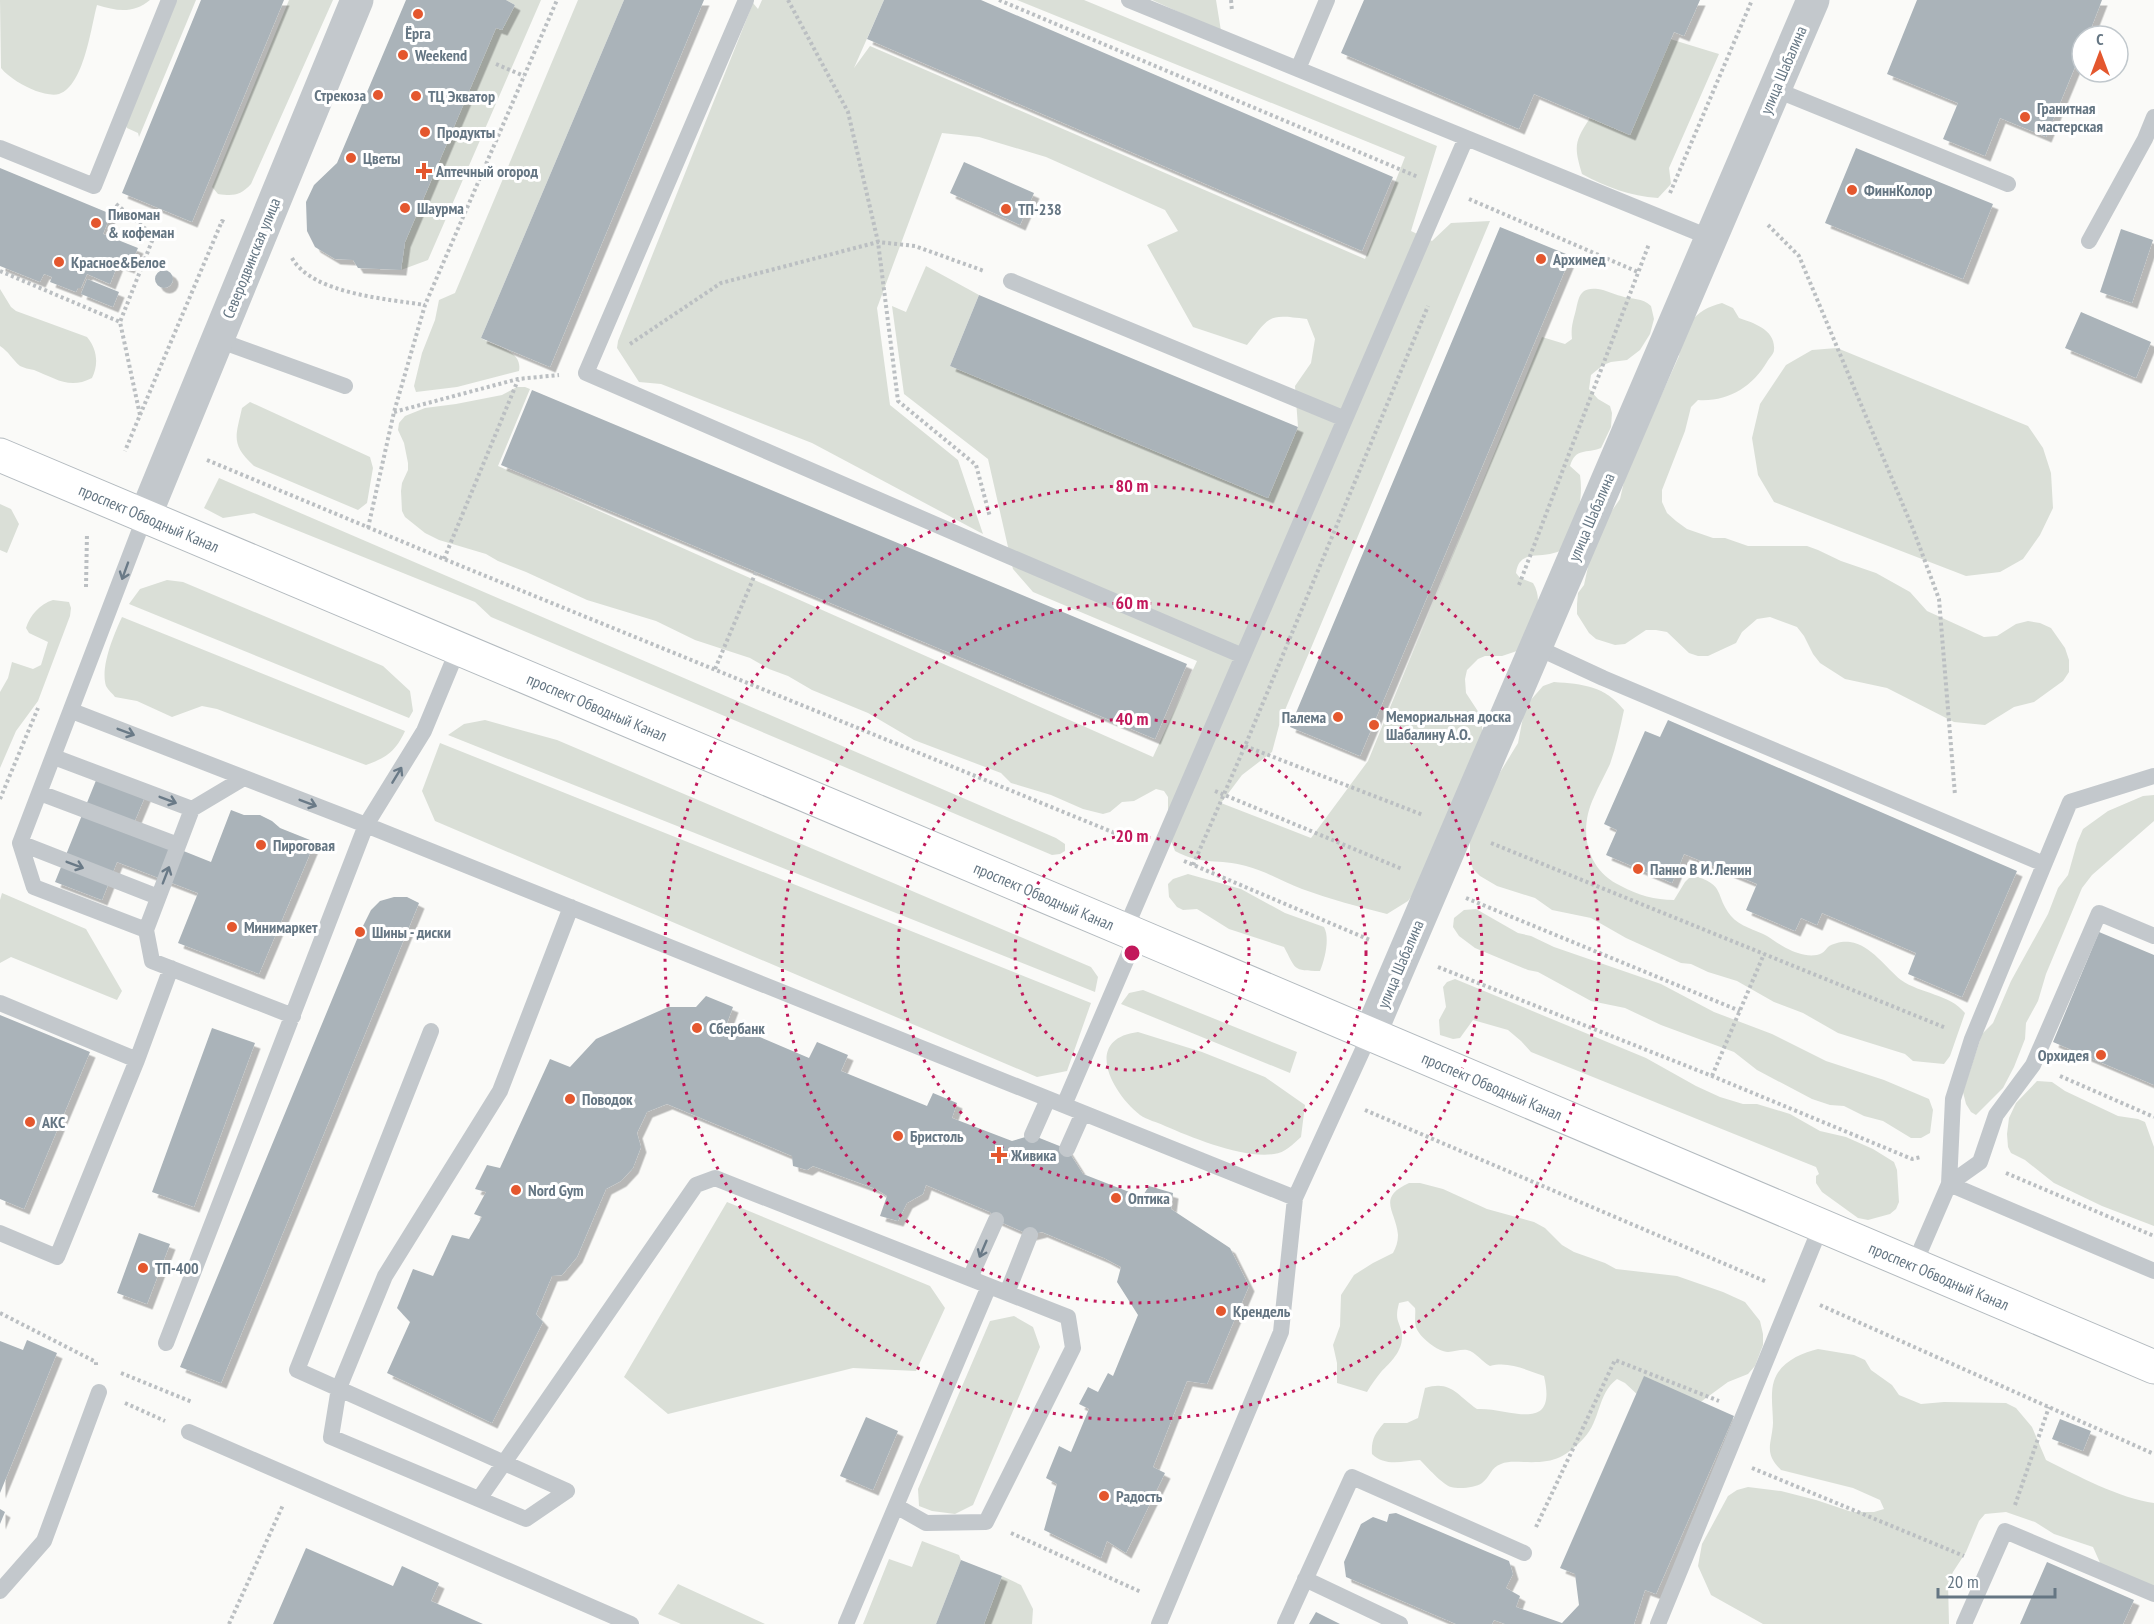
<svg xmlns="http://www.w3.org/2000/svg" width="2154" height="1624" viewBox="0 0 2154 1624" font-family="'PT Sans Narrow',sans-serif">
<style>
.green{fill:#dadfd7}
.building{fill:#aab3b9;filter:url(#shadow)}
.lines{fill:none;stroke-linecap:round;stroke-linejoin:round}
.secondary-casing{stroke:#b3babf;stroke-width:35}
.path{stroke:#bbbfc2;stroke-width:4;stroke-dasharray:3 3;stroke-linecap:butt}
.service{stroke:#c3c8cc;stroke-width:16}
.minor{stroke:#c3c8cc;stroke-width:33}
.tertiary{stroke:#c3c8cc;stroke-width:33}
.secondary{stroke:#fff;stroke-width:33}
.oneway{stroke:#6a7a87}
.ring{fill:none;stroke:#c2185b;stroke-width:3;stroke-dasharray:3 6}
.poi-dot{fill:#e4572e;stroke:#fff;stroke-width:2}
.labels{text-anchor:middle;stroke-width:6;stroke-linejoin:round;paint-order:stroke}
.poi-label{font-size:16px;font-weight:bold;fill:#657683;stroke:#fff;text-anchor:start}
.street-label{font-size:16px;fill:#657683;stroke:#fff}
.centre{fill:#c2185b;stroke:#fff;stroke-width:3}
.ring-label{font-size:18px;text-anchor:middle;font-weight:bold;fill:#c2185b;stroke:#fff;stroke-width:6;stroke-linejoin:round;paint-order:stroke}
</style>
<defs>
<filter id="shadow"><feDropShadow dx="5.5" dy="5.5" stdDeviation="0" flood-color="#0004"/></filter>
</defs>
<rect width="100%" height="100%" fill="#fafaf8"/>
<path class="green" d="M0 0H150C133 14 117 11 97 5 91 27 84 86 59 94 52 96 43 93 36 91 24 86 9 78 1 68Z
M174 0H196L139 137 138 133 127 128 125 124Z
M289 0H333L251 184C240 196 233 196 218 194L212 187Z
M506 0H541L428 260 401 270 405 242 496 28 502 30 515 5Z
M578 0H624L481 338C495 347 523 350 519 371L457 387 416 392 414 386 422 353 435 320 439 300 455 293Z
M762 0H884L854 68 870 46 1365 259 1405 157 1017 0H1084L1437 146 1411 231 1432 241 1451 223 1490 221 1280 722 1272 752 1242 775 1221 803 1311 838 1368 761 1542 337 1565 344 1572 339C1571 330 1572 325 1574 317 1579 303 1576 286 1598 289 1606 290 1613 294 1621 296 1632 300 1642 297 1651 306L1654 319 1650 334 1640 350 1627 360 1611 362 1603 365 1591 375 1589 389 1598 399 1610 406 1612 413 1611 427 1601 448C1586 454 1576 447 1570 466L1580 475C1584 502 1575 526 1564 549 1560 551 1555 553 1550 554 1534 557 1519 552 1516 573L1520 578 1533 583C1547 606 1528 630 1517 651L1502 656H1485L1478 659 1467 670 1465 679 1466 693 1481 716 1483 737 1419 886 1408 901 1387 914C1359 907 1330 899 1302 889 1284 882 1265 871 1246 866 1219 858 1202 866 1175 851L1168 832V797L1164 791 1156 789 1134 801 1122 802 1110 812 1103 814 1083 809 1051 795 1011 783 1001 773 914 740 868 713 812 690 788 676 769 669 750 658 695 640 656 621 587 600 526 572 498 561 486 554 439 540 425 533 405 517 402 511 401 491 402 483 408 470V463L404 443 398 430 399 423 405 416 425 408 456 404 502 395 517 387H525L530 389 498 466 1153 757 1197 661 1033 592 1013 569 988 459 904 394 892 306 906 312 926 266 979 295 950 366 1268 498 1298 427 1295 386 1311 363 1315 339 1307 319C1267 314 1271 315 1247 345L1193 327 1147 245 1178 231 1165 210 1046 157 979 137 942 133 877 308 890 405 958 460 983 534 812 443 661 384 639 382 617 348 618 341 753 3 758 9Z
M1152 0H1216L1221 31Z
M1670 39 1719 54 1669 168 1671 184 1658 198C1630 196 1606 187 1582 174 1574 147 1574 142 1590 118L1630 135Z
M0 289 11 307 16 311 87 337C97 349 99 364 92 378 69 390 55 378 34 370 29 369 24 368 20 366 12 359 9 352 0 346Z
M1722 303 1733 308 1739 318C1754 323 1776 330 1774 350 1774 354 1769 358 1767 362 1752 387 1728 402 1698 400L1691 407 1685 431 1662 490V502L1667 513 1676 521 1687 529 1713 538H1725L1748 546H1807L1818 550 1841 561 1876 573 1910 592 1927 611 1984 637 1997 636 2016 624 2028 621 2040 623 2051 628 2065 648 2069 660V672L2063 681 2034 702 2014 707 1985 725 1954 722 1887 688 1845 679 1820 663 1813 654 1804 636 1797 627 1770 617 1757 619 1742 632 1736 643 1708 656H1698L1689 653 1667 632 1656 630H1646L1625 644 1615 645 1596 639 1589 633 1577 614V604L1578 593 1584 585 1595 535 1620 499 1626 473 1679 356C1683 328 1693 310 1722 303Z
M1837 348 2028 426 2043 448 2051 473 2053 508 2040 535 2023 559 2000 572 1966 576 1774 502 1758 475 1752 438 1760 404 1786 365 1812 350Z
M250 402 370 457 373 468 367 503 358 510 254 466C230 444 236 436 242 408Z
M219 478 1056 838 1065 844V851L1060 854 1052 855 491 617 475 602 254 513 223 518 204 508Z
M0 504 11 509 19 524 7 553 0 550Z
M167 580 183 582 383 666 410 691 413 711 409 718 129 604 140 589Z
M53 600 69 602 71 608 70 616 38 701 16 731 0 768V692L8 678 12 662 33 669 41 665 48 642 29 633 26 628C30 615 40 604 53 600Z
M122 617 405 731C396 751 386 758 366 765L217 709 202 706 172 717 137 701 115 697C113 694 108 690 106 686 100 667 114 634 122 617Z
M1554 682C1583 684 1605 686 1624 710 1620 728 1616 747 1610 764 1605 775 1599 785 1594 797 1578 830 1586 870 1621 886 1638 895 1655 900 1674 900L1685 882 1692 875C1727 885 1714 895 1731 916 1739 926 1756 930 1767 936 1773 940 1780 945 1786 948 1796 953 1811 959 1822 953 1824 952 1826 949 1828 947 1833 943 1843 941 1850 942 1871 945 1886 968 1901 980 1921 994 1950 994 1965 1013L1950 1056 1944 1064 1913 1061 1905 1054 1838 1033 1803 1013 1774 1002 1737 981 1708 972 1691 964 1681 963 1626 938 1591 918 1552 910 1535 898 1497 886 1480 876 1473 869 1470 860V839L1496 779 1518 743 1524 712 1529 702 1543 686Z
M485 720 557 740 1091 967 1098 977 1095 992 448 735 464 724Z
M440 743 1091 1003 1067 1071 1037 1077 435 821 422 791Z
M2154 795V821L2092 875 2082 888 2046 974 2038 1001 2026 1023 2025 1039 2014 1067 2003 1088 1976 1115 1971 1112 1966 1104 1963 1092 1982 1034 1993 1023 2011 981 2048 914 2058 888 2068 875 2077 843 2083 829 2108 811 2143 796Z
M1188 874 1241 889 1285 913 1324 927C1330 938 1325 959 1320 971 1292 971 1296 969 1284 947L1229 929 1197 909 1183 910 1177 907 1169 897 1168 884 1173 879Z
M2 893 86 929 122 991 117 1000 11 957 0 963V900Z
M1476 909 1518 933 1531 936 1554 947 1661 984 1714 1012 1772 1034 1826 1061 1884 1080 1929 1099 1933 1110 1930 1133 1921 1138H1911L1883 1121 1864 1116 1844 1106 1830 1105 1812 1099 1757 1070 1734 1052 1661 1025 1625 1008 1591 1001 1538 972 1528 970 1475 948 1459 936 1453 927 1454 918 1464 910Z
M1455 979 1646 1058 1696 1086 1720 1097 1743 1104H1757L1790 1114 1820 1131 1846 1137 1873 1149 1894 1162 1897 1170 1899 1202 1896 1209 1890 1214 1868 1220 1858 1218 1822 1192 1816 1183V1176L1819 1174 1816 1167 1531 1052 1521 1041 1508 1030 1473 1020 1460 1038 1453 1039 1440 1035 1439 1020 1446 1007 1443 987 1447 982Z
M1143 990 1297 1052 1290 1073 1121 1004 1129 993Z
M1138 1032 1202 1052 1265 1077 1305 1105 1301 1137C1293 1144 1285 1153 1274 1154 1244 1159 1193 1138 1165 1126 1157 1122 1147 1120 1140 1115 1111 1092 1083 1039 1138 1032Z
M2037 1081 2052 1082 2065 1091 2118 1116 2138 1119 2145 1122 2154 1147V1226L2102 1206 2054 1183 2025 1160 2011 1153 2008 1147 2007 1134 2009 1118 2016 1103Z
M1409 1183H1420L1443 1189 1487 1209 1534 1222 1545 1228 1562 1245 1574 1252 1605 1263 1616 1269 1677 1276 1723 1292 1745 1302 1760 1321 1763 1334V1345L1755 1366 1748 1374 1728 1382 1702 1401 1693 1405 1640 1397 1625 1383 1617 1379C1597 1394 1601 1420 1584 1438 1564 1459 1553 1463 1524 1462 1516 1462 1508 1461 1501 1464 1491 1467 1490 1477 1482 1483 1475 1488 1459 1489 1451 1487 1443 1485 1426 1466 1420 1460 1403 1461 1385 1467 1372 1454 1371 1440 1375 1433 1384 1423H1407L1418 1418 1425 1388C1452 1380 1457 1396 1477 1409 1509 1407 1558 1436 1544 1376 1526 1370 1509 1361 1490 1366 1482 1362 1476 1352 1467 1350 1461 1349 1454 1352 1448 1352 1438 1352 1419 1337 1416 1327 1414 1321 1416 1313 1415 1308L1408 1301 1399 1303C1394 1322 1400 1320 1402 1335 1403 1351 1391 1362 1381 1372 1376 1378 1371 1385 1367 1392L1337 1383V1363L1333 1345 1340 1326 1341 1295 1354 1275 1373 1263 1393 1253C1396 1247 1398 1242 1398 1235 1396 1211 1376 1198 1409 1183Z
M727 1202 930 1286 945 1308 916 1371 853 1368 668 1414 624 1377Z
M1014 1316 1033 1327 1040 1347 973 1505 955 1514 932 1511 919 1506 918 1489 990 1321Z
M1818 1349 1854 1355 1865 1360 1871 1370 1892 1385 1899 1395 1921 1404 1944 1402 2006 1403 2016 1408 2032 1427 2046 1460C2076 1475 2121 1499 2154 1503V1597L2101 1565 2093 1547 2054 1534 2035 1522 2006 1512 1985 1514 1979 1521 1966 1552 1953 1572 1948 1583 1949 1624H1763L1711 1595 1698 1566 1702 1544 1728 1496 1737 1490 1748 1487 1781 1491 1816 1500 1852 1512H1874L1884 1509 1880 1500 1853 1488 1781 1470C1763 1452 1772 1444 1773 1423 1773 1410 1770 1393 1774 1381 1780 1362 1801 1353 1818 1349Z
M922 1541 959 1555 961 1560 936 1624H863L889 1559 912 1567Z
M1002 1576 1021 1585 1033 1609 1032 1624H984Z
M678 1584 765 1624H681L658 1614Z"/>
<path class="building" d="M201 0H284L192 222 122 193Z
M406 0H506L515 5 502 30 496 28 405 242 401 270 358 268 353 260 335 259 315 247 307 231 306 202 314 185 337 163Z
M624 0H704L550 367 481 338Z
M884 0H981L1393 177 1362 251 867 39Z
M1364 0H1700L1684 36 1674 32 1630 135 1534 94 1519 129 1341 53Z
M1917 0H2102L2088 36H2082V50L2046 137 2000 118 1985 156 1943 139 1958 103 1887 74Z
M1856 148 1993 204 1963 279 1825 223Z
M964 162 1034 193 1020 225 950 193Z
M0 168 111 214 103 234 138 248 129 268 118 264 110 284 87 274 81 288H78L76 292 50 282 52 277 44 274 40 282 0 266Z
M1500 227 1571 256 1360 756 1290 727Z
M2121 229 2153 240 2132 303 2100 292Z
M155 279a9 9 0 1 1 18 0a9 9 0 1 1-18 0Z
M87 279 119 292 113 307 81 294Z
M979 295 1298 427 1268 498 950 366Z
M2081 312 2151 342 2136 378 2065 348Z
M532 390 1187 664 1155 739 501 465Z
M1668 720 2017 871 1962 997 1908 974 1916 953 1822 913 1817 925 1801 918 1795 931 1746 910 1757 884 1684 854 1672 883 1606 855 1617 830 1604 824 1645 731 1660 737Z
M101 768 149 787 131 830 211 862 231 810 244 815H260L272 821 280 828 315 842 259 974 178 943 198 893 117 862 102 900 55 882Z
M394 897H407L419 903 221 1383 180 1367 360 932 371 910 380 901Z
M2099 932 2154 955V1085L2053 1042Z
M706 996 733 1007 727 1023 809 1058 817 1042 848 1055 841 1071 927 1106 933 1093 957 1103 952 1118 1012 1141 1032 1135 1067 1149 1083 1174 1142 1197 1149 1186 1173 1193 1171 1209 1230 1248 1249 1286 1207 1384 1187 1381 1153 1467 1165 1473 1126 1553 1107 1541 1101 1558 1044 1530 1057 1484 1046 1478 1059 1446 1071 1452 1089 1409 1079 1404 1088 1387 1098 1392 1108 1373 1113 1376 1138 1315 1117 1282 1121 1267 1104 1258 1042 1232 1030 1235 996 1220 990 1212 926 1185 923 1194 907 1203 898 1221 880 1216 887 1196 876 1189 813 1166 807 1170 793 1166 792 1156 667 1104 647 1112 637 1133 641 1147 633 1168 621 1181 606 1189 577 1257 562 1275 552 1276 536 1314 543 1322 492 1423 387 1373 410 1322 397 1308 413 1269 433 1276 452 1235 469 1239 482 1217 474 1214 486 1192 475 1189 487 1165 500 1168 550 1059 570 1067 596 1039 668 1007H696Z
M0 1015 90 1052 24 1209 0 1199Z
M212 1028 255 1043 194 1207 152 1192Z
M139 1233 170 1244 147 1304 117 1293Z
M27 1340 57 1353 0 1493V1341L23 1350Z
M1644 1376 1734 1416 1656 1594 1645 1590 1634 1624H1505L1494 1620 1492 1624H1456L1346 1577 1344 1562 1361 1524 1373 1517 1387 1522 1389 1514 1396 1513 1509 1561 1513 1574 1506 1588 1520 1596 1516 1607 1562 1623 1579 1605 1575 1574 1560 1568Z
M866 1417 898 1431 873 1490 840 1476Z
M2060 1419 2091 1431 2083 1451 2052 1439Z
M0 1509 5 1512 0 1524Z
M306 1548 393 1586 402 1566 439 1583 431 1601 483 1624H273Z
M961 1560 1002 1576 984 1624H936Z
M2047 1562 2134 1600 2123 1624H2020Z
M1316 1612 1340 1624H1309Z"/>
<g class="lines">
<g class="secondary-casing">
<path id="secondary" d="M0 455 1137 935 2154 1367"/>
</g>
<path class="path" d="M788 0 848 112 878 242 898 401 976 465 990 517
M999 0 1418 177
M1231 0 1232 11
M496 64 524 76
M1670 193 1752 0
M1469 199 1638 272
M116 204 154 236 120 322 140 415 125 451
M1768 225 1799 256 1913 529 1939 599 1955 795
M292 258C312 294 388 299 425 305
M0 271 120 322
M630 344 721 283 878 242 915 246 984 271
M394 412 518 379 559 375
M140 415 222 221 226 223
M207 460 444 559 1132 840
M368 528 394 412 425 305 557 0
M444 559 518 380
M1519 585 1649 244
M86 587 87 533
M715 669 756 572
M1245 746 1423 815
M1215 791 1402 869
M0 799 38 708
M1491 843 1946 1028
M1184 861 1370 940
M1193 865 1245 746 1428 306
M1466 898 1740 1011
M1438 967 1712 1076 1912 1159 1921 1157
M1712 1076 1764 954
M2060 1076 2154 1117
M1365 1110 1767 1282
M2006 1173 2154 1236
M1820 1305 2154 1454
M0 1313 96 1362V1365
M121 1373 192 1402
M125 1403 165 1421
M1752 1468 1964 1556
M2015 1505 2049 1407
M1536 1527 1615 1360 1719 1401
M1011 1533 1141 1592
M229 1624 283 1505"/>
<path class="service" d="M746 0 586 373 999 552 1243 656
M1129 0 1711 238
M1298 69 1327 0
M1774 89 2008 184
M0 148 94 186 169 0
M2089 241 2145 139 2154 117
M1011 281 1345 419
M218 340 345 386
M145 516 20 843 34 887 146 930
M1536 647 1603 678 2044 864
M72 711 366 825 1295 1198
M54 757 192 809 244 778
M40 793 178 845
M192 809 146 930 152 961 293 1016
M20 843 158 897
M1125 930 1466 138
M0 1003 137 1060
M431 1031 297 1370 567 1491
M1064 1105 1137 935
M1032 1135 1048 1099
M1067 1149 1083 1113
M1949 1184 1980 1162 1996 1115 2033 1065 2099 913 2154 936
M1949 1184 2154 1271
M0 1233 57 1257 137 1060 171 968
M1914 1265 1949 1184 1953 1099 1972 1039 2070 802 2154 776
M970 1278 996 1220
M1007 1293 1030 1235
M166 1343 366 825 424 731 458 649
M189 1432 631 1624
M567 1491 526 1519 331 1437 339 1388 385 1276 500 1091 571 907
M479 1499 696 1185 715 1178 1068 1317 1073 1348 986 1522 926 1523 896 1506
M1305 1579 1400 1624
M0 1591 44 1541 99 1392
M846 1624 989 1286
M1159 1624 1281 1332 1295 1198 1370 1034
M1285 1624 1352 1477 1524 1553
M1658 1624 1821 1226
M1964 1624 2005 1531 2154 1594"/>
<path class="minor" d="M145 516 357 0"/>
<path class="tertiary" d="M1370 1034 1813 0"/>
<use href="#secondary" class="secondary"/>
</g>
<defs><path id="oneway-shaft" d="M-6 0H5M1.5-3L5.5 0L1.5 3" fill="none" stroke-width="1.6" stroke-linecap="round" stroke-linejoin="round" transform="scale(1.5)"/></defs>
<g class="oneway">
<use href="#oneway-shaft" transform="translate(125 571) rotate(110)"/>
<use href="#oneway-shaft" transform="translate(126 732) rotate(21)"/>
<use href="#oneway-shaft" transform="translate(397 775) rotate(-59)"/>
<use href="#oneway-shaft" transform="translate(168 800) rotate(21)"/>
<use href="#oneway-shaft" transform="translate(308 803) rotate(21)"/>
<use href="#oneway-shaft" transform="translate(75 865) rotate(21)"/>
<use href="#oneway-shaft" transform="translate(166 875) rotate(-69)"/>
<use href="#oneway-shaft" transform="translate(983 1249) rotate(113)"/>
</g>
<g class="ring">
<circle cx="1132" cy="953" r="117"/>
<circle cx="1132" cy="953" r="234"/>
<circle cx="1132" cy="953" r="350"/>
<circle cx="1132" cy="953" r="467"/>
</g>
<g class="poi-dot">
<circle cx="418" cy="14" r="6"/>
<circle cx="403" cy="55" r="6"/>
<circle cx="378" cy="95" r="6"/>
<circle cx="416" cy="96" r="6"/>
<circle cx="2025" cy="117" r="6"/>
<circle cx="425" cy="132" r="6"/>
<circle cx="351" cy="158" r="6"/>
<path d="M421 162h6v6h6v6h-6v6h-6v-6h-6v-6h6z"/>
<circle cx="1852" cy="190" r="6"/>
<circle cx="405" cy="208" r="6"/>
<circle cx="1006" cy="209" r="6"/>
<circle cx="96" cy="223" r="6"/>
<circle cx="1541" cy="259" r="6"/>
<circle cx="59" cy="262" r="6"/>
<circle cx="1338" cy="717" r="6"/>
<circle cx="1374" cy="725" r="6"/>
<circle cx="261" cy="845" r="6"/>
<circle cx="1638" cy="869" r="6"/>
<circle cx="232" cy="927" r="6"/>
<circle cx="360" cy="932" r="6"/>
<circle cx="697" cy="1028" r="6"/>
<circle cx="2101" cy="1055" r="6"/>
<circle cx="570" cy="1099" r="6"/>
<circle cx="30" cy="1122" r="6"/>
<circle cx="898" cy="1136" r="6"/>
<path d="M996 1146h6v6h6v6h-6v6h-6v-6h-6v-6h6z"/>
<circle cx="516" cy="1190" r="6"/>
<circle cx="1116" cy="1198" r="6"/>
<circle cx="143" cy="1268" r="6"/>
<circle cx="1221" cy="1311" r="6"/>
<circle cx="1104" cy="1496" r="6"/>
</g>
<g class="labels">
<g class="poi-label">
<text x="418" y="39" text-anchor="middle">Ёрга</text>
<text x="415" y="61">Weekend</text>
<text x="366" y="101" text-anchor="end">Стрекоза</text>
<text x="428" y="102">ТЦ Экватор</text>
<text x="2037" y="114">Гранитная<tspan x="2037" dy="18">мастерская</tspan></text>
<text x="437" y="138">Продукты</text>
<text x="363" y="164">Цветы</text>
<text x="436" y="177">Аптечный огород</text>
<text x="1864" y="196">ФиннКолор</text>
<text x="417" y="214">Шаурма</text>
<text x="1018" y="215">ТП-238</text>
<text x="108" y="220">Пивоман<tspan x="108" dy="18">&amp; кофеман</tspan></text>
<text x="1553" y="265">Архимед</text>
<text x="71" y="268">Красное&amp;Белое</text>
<text x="1386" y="722">Мемориальная доска<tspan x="1386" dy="18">Шабалину А.О.</tspan></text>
<text x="1326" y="723" text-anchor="end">Палема</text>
<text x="273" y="851">Пироговая</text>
<text x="1650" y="875">Панно В И. Ленин</text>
<text x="244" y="933">Минимаркет</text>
<text x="372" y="938">Шины - диски</text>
<text x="709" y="1034">Сбербанк</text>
<text x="2089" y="1061" text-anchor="end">Орхидея</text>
<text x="582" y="1105">Поводок</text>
<text x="42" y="1128">АКС</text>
<text x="910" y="1142">Бристоль</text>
<text x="1011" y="1161">Живика</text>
<text x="528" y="1196">Nord Gym</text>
<text x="1128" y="1204">Оптика</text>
<text x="155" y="1274">ТП-400</text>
<text x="1233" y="1317">Крендель</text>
<text x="1116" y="1502">Радость</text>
</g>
<g class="street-label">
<text transform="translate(1783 70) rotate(-67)" y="6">улица Шабалина</text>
<text transform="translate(251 258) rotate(-68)" y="6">Северодвинская улица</text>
<text transform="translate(1591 517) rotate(-67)" y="6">улица Шабалина</text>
<text transform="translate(149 518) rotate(23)" y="6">проспект Обводный Канал</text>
<text transform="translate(597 707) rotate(23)" y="6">проспект Обводный Канал</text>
<text transform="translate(1044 896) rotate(23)" y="6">проспект Обводный Канал</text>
<text transform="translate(1400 964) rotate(-67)" y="6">улица Шабалина</text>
<text transform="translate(1492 1086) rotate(23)" y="6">проспект Обводный Канал</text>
<text transform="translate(1939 1276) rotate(23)" y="6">проспект Обводный Канал</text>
</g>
</g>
<circle cx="1132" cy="953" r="9" class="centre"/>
<g class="ring-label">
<text x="1132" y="492">80 m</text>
<text x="1132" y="609">60 m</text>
<text x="1132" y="725">40 m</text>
<text x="1132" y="842">20 m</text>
</g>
<g transform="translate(2100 54)"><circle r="28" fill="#ffffff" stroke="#c1c8cd" stroke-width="1.5"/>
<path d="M0-4.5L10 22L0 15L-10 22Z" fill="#e4572e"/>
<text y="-9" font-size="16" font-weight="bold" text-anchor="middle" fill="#657683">С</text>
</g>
<path d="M1938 1588v9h117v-9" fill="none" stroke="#657683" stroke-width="3"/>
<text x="1947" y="1588" font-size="18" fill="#657683" stroke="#ffffff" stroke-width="4.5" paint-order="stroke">20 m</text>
</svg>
